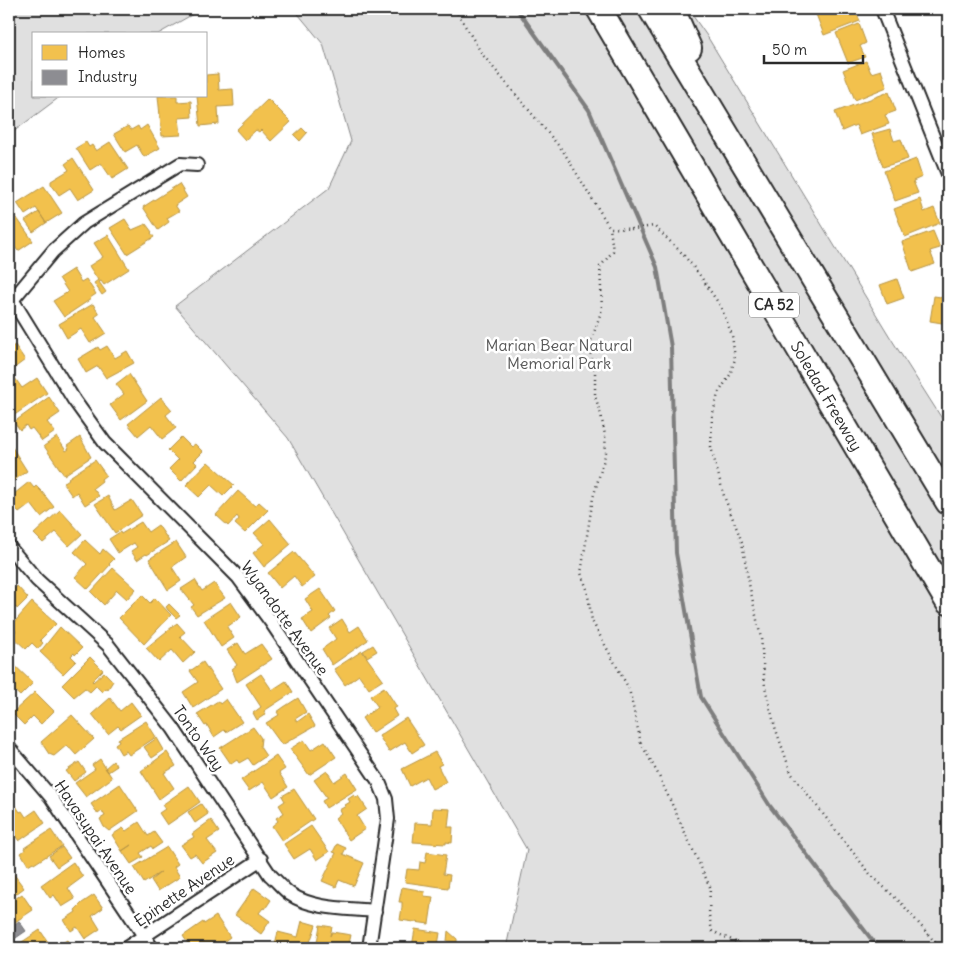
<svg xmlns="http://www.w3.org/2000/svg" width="957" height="957" viewBox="0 0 957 957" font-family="Delius,sans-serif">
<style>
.green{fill:#e0e0e0;stroke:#868686}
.homes{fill:#f2c14e;stroke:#b69444}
.industry{fill:#8d8d92;stroke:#707073}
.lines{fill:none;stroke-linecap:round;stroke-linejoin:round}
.stream{stroke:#7e7e7e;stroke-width:4}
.minor-casing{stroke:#2b2b2b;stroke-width:16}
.motorway-casing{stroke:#2b2b2b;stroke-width:28}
.path{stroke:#2b2b2b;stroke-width:2.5;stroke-dasharray:1 4;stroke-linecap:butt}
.minor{stroke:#fff;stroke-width:12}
.motorway{stroke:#fff;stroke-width:24}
.labels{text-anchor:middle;stroke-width:5;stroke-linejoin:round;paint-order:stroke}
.shield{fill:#fff;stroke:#6b6b6b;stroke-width:1}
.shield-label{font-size:15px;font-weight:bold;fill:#2b2b2b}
.park-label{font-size:16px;fill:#585858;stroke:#fff}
.street-label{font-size:16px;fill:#2b2b2b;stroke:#fff}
</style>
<rect width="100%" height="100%" fill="#fff"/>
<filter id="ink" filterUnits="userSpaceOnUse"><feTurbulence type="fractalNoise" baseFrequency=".02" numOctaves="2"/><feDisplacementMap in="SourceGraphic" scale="10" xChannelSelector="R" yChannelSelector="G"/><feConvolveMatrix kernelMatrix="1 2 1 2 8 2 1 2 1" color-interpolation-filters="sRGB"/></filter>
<g filter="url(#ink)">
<path class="green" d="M9 9H202L158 34H34V96H61L9 135Z
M294 9H688L707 36 890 337 948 428V948H506L527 850 288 438 175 306 329 188 351 141 323 44Z"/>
<path class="homes" d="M814 9H855L860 21 824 35Z
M859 24 866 43 860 46 865 57 848 63 836 33Z
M948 28V41L944 30Z
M866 61 871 73 881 70 887 87 855 100 843 70Z
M218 74 219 90 233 89 234 106 218 107 219 124 200 126 197 96H206V75Z
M889 92 896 111 885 115 889 124 860 135 856 125 842 131 835 112Z
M158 96H177V102L191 101 192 117 179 118 181 135 162 136Z
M268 99 291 122 271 141 261 130 259 132 256 130 245 140 236 130Z
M147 125 160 148 144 157 137 145 125 152 114 134 128 126 131 130 138 126 140 130Z
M302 128 307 133 300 141 294 135Z
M890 129 894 141 901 139 908 159 883 167 872 134Z
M86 142 89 147 92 145 96 151 110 142 128 169 112 179 101 163 90 170 76 148Z
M73 158 94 190 78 200 70 188 59 195 51 184V181L69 170 65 164Z
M916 159 922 177 913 181 918 193 895 201 884 171Z
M179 184 187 197 175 205 179 211 167 218 169 222 158 230 143 207Z
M44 186 62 213 46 223 36 208 25 215 17 203Z
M920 199 924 212 934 208 940 223 905 237 894 209Z
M12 211 33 241 18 251 15 247 13 249 9 243V213Z
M39 212 46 223 33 232 25 221Z
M125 219 132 230 146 224 152 232 151 233 154 237 127 254 110 228Z
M933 231 940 248 930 251 935 264 912 272 902 242Z
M108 235 129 269 104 285 101 281 99 282 106 292 102 295 94 283 98 280 89 266 103 257 94 243Z
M73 269 81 282 86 279 96 294 90 298 91 299 64 317 53 301 68 292 59 278Z
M897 279 904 298 887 304 880 285Z
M934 296 948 298V324L930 321Z
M93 304 99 314 95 317 106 333 90 343 81 329 67 338 59 324Z
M15 345 25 360 9 372V349Z
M107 346 115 358 127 351 134 363 106 378 98 366 86 373 78 359 98 347 100 350Z
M12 374 22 388 37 378 47 393 13 416 9 410V376Z
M129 374 147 401 121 420 110 405 124 394 116 384Z
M49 397 60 413 47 422 55 432 42 441 32 428 29 430 26 425 20 430 14 422Z
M161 397 172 410 166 415 176 428 162 439 151 425 138 436 128 424Z
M57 437 66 451 69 449 67 446 80 437 91 457 64 475 44 446Z
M181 437 191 447 195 444 203 452 194 461 197 464 181 481 169 469 178 460 168 450Z
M10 444 27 471 9 484V445Z
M95 460 106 475 101 479 102 481 93 488 99 496 85 505 77 492 72 496 63 483 69 479 68 478Z
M208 462 234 485 223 496 211 485 199 497 186 485Z
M29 482 34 488 36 486 42 492 54 507 41 517 31 504 19 513 9 500V498Z
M238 491 255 506 259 502 268 510 245 533 235 524 239 519 237 516 228 526 216 515Z
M108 496 115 510 132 500 142 515 115 533 95 504Z
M60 510 82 534 69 546 56 532 43 543 34 534Z
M270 519 291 544 264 567 253 553 264 544 254 533Z
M141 522 148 532 158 525 169 541 147 555 146 554 137 560 131 551 137 547 134 543 118 553 109 539 120 532 121 534Z
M85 540 100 554 103 549 114 559 109 564 110 565 88 589 75 577 87 564 74 552Z
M176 542 186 557 172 567 181 581 168 590 149 559Z
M294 552 315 577 302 587 294 576 280 588 268 573Z
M113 568 136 589 127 599 117 590 104 605 91 592Z
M195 580 202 591 214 583 225 598 197 615 191 607 194 605 181 589Z
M17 586 28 598 17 609 16 607 9 614V595Z
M320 589 335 611 329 616 331 618 311 633 302 619 313 612 305 599Z
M142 595 150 603 155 598 171 615 144 644 119 618Z
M32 602 56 624 40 640 43 643 38 649 32 643 26 649 12 636 16 631 11 626Z
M231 602 241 617 227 627 234 638 221 647 204 620Z
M169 604 180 615 176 618 168 610 166 607Z
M342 619 350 632 359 626 368 640 332 665 322 649 336 639 329 628Z
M177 623 185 632 180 636 195 652 183 663 172 650 159 662 146 648Z
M60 627 82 648 75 655 74 653 71 656 76 661 63 674 40 652Z
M238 643 245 654 261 644 272 659 237 682 232 669 237 665 227 650Z
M373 645 377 651 367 657 363 651Z
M362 651 383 680 369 689 359 675 345 685 334 669Z
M90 657 103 670 92 681 93 682 104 672 113 681 108 689 106 688 102 692 96 686 90 692 85 688 74 697 62 685Z
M9 660 33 683 20 696 9 686Z
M203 662 221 689 193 708 183 692 198 682 190 671Z
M261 674 272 690 286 681 293 692 264 711 266 714 257 720 253 713 261 707 246 684Z
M384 687 397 707 393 709 397 716 372 733 362 718 378 707 370 696Z
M35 692 54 711 41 724 33 716 24 725 12 713Z
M110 698 120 711 131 702 141 715 121 729 118 726 108 734 92 714Z
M298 698 306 712 295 719 297 722 308 714 315 726 282 745 266 723 279 715 277 712 284 707Z
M226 699 242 722 226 732 224 730 214 737 207 725 205 726 197 714 218 701 220 704Z
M72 715 94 739 76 755 67 745 54 756 49 754 41 742Z
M406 718 424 745 412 753 405 742 389 752 379 736Z
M146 721 156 737 129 755 126 751 121 754 115 744 119 741 118 739Z
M253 727 261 738 260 747 266 756 253 765 248 758 239 763 237 760 231 764 220 748Z
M157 738 164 750 152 758 144 747Z
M304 740 311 750 325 741 336 757 309 775 290 749Z
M167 752 176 766 164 773 174 788 159 799 141 771Z
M435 752 442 764 438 766 446 782 432 789 426 777 410 786 402 769Z
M276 756 285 769 279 773 288 787 273 797 263 782 249 791 241 780Z
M100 759 112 778 86 797 75 783 95 769 92 765Z
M113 761 117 766 108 772 105 768Z
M79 762 86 772 74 781 66 771Z
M327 771 334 782 347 773 357 789 326 808 322 801 327 798 314 780Z
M120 784 138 811 109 831 104 827 100 819 105 816 102 811 98 814 91 804Z
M189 786 200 802 167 825 159 813 165 809 162 805Z
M294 789 314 819 282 841 272 826 278 821 276 818 284 813 279 805 285 801 282 796Z
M354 795 356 798 358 796 367 809 357 816 365 829 349 840 335 818 341 813 339 810 346 806 345 805 350 802 348 799Z
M201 804 208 814 195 823 188 812Z
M16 806 20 812 22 811 26 817 36 810 45 823 19 841 9 828V811Z
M433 808 450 809 448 827H453L452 843 446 842V844L413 842 415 823 432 824Z
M211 820 219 832 207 840 217 853 202 863 195 854 190 857 181 845 194 837 192 834Z
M139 822 148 836 154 832 162 843 153 849 151 846 140 853 143 857 131 864 122 851 131 845 122 851 112 835 123 828 126 831Z
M311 826 329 852 317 860 310 849 294 859 284 844Z
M51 830 62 846 34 864 33 862 28 865 21 853 25 850 24 848Z
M337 844 346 848 343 854 364 863 354 886 339 880 336 887 322 881 336 853 333 852Z
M62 847 70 858 57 867 49 856Z
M167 847 178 864 174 867 180 877 158 891 151 880 161 872 144 883 134 867Z
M427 852 446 855 443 874 450 875 448 888 405 882 407 869 419 870 420 862 425 863Z
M73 862 83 877 68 888 75 899 62 907 54 895 50 898 41 885Z
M13 873 24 888 9 899V876Z
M402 887 419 890V891L425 892 424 896 433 897 429 924 400 920 402 907V902H399Z
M254 888 271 900 265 909 263 908 259 913 270 921 261 934 235 915Z
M22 894 33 910 9 926V903Z
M94 895 103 908 92 916 100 929 85 939 77 927 71 931 64 920 76 912 75 910 82 903Z
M216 916 230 937 215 948H191L183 936 203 922 204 924Z
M302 921 316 925 308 948H274L278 932 298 937Z
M320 925 332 927 330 936 332 932 351 935 348 948H316Z
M415 929 440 933 438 945 440 948H395L396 944 412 947Z
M40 930 52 948H13Z
M448 931 457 939V942L447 941Z
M67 940 72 948H55Z"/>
<path class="industry" d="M19 921 26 931 13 940 9 933V928Z"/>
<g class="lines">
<path class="stream" d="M517 9 589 110 657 267 671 347 676 553 701 697 770 806 878 948"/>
<g class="minor-casing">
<path id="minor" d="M882 9 948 174
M13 301 74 400 105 443 238 577 271 622 379 782 386 799 388 819 369 948
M9 304 53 251 84 223 180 164 197 165
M9 547 37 580 108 645 173 728 270 875C277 881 283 889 290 894 314 910 348 908 375 911
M9 748 51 797 152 948
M126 948 261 859"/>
</g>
<g class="motorway-casing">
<g id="motorway">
<path id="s1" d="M599 9 948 602"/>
<path d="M651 9 948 502"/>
<path d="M672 9 689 48"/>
</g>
</g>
<path class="path" d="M455 9 482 54 563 151 610 228
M749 948 712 931 709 915 710 887 658 774 641 743 629 689 592 621 587 589 581 573 593 498 606 452 605 435 601 415 595 396V371L589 347 602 309 600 267 613 251 610 228 634 229 654 226 682 253 699 274 721 307 732 335 735 359 730 375 718 394 712 417 711 447 724 496 742 542 749 584 761 638 765 687 775 727 791 773 870 874 902 904 940 948"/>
<use href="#minor" class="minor"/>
<use href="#motorway" class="motorway"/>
</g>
</g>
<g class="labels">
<rect class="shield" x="749" y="292.5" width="50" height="25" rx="4"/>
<g class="shield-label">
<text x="774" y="310">CA 52</text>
</g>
<g class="park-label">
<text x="559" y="351">Marian Bear Natural<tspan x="559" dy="18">Memorial Park</tspan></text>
</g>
<g class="street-label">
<text dy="6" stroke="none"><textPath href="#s1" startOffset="449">Soledad Freeway</textPath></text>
<text transform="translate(285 618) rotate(54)" y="6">Wyandotte Avenue</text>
<text transform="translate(199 738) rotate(55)" y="6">Tonto Way</text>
<text transform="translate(96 837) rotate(56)" y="6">Havasupai Avenue</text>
<text transform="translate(184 890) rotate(-34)" y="6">Epinette Avenue</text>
</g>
</g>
<rect width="957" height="957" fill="none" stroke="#fff" stroke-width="30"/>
<rect x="15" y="15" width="927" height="927" fill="none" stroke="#2b2b2b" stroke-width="2" filter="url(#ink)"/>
<rect x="32" y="32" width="175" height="65" fill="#ffffff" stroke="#aaaaaa"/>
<rect x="42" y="45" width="25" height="15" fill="#f2c14e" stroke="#aaaaaa"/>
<text x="78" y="58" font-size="15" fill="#2b2b2b">Homes</text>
<rect x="42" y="70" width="25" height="15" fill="#8d8d92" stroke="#aaaaaa"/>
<text x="78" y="82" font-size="15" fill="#2b2b2b">Industry</text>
<path d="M764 55v8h99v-8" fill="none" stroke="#2b2b2b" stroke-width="2.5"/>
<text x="772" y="55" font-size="15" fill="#2b2b2b" stroke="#ffffff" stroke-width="4" paint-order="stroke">50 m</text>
</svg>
